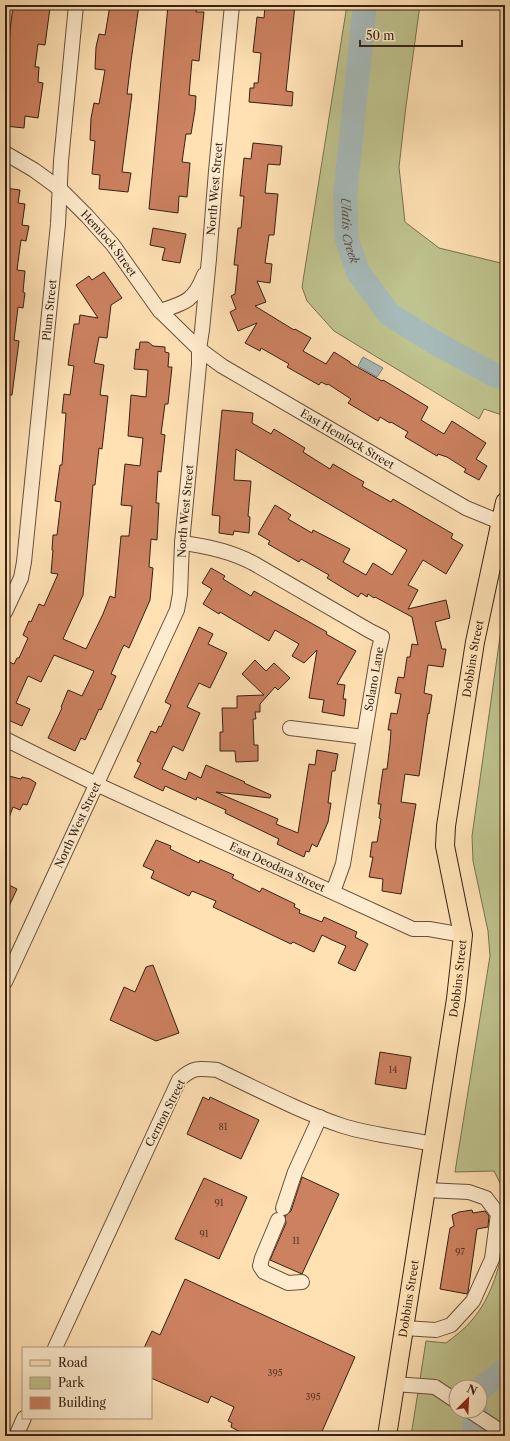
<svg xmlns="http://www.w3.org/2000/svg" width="510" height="1441" viewBox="0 0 510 1441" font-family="'Libre Caslon Text',serif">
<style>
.green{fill:#bfc38e;stroke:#7a7251;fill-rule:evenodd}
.water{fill:#a6bab9;stroke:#797d77}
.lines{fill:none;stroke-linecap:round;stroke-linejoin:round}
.river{stroke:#a6bab9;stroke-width:24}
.building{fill:#cc8160;stroke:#362114}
.minor-casing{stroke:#68513c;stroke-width:16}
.major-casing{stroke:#362114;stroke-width:20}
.minor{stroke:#ffecce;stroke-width:14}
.major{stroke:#ffe1b4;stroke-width:18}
.labels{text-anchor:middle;stroke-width:3.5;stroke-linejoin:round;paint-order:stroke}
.number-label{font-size:9px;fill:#5c3927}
.street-label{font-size:11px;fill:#362114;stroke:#ffecce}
.water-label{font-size:12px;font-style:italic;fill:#584f46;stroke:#ffecce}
</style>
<rect width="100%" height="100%" fill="#ffe1b4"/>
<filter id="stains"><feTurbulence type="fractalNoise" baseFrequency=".005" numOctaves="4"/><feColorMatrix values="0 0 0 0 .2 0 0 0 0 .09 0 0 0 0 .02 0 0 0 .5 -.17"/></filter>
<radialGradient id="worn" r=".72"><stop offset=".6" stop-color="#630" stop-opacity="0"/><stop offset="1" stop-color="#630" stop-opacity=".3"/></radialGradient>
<path class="green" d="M347 5H420L406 106 399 167 405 222 439 248 505 264V416L484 409 479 419 334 331 307 301 302 287Z
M505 601V1203L503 1189 494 1171 455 1172 490 956 488 931 473 861 472 836Z
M505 1234V1436H411L426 1341 446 1343C455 1336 465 1329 472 1320 492 1297 501 1264 505 1234ZM456 1387H480V1411H456Z"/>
<path class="water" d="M363 357 383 368 377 377 358 366Z"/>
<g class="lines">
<g class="river">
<path id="s1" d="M365 5 345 196 347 240 358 272 389 314 434 342 494 375 505 378"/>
<path d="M480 1389 505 1370"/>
<path d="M474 1436 476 1411"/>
</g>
</g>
<path class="building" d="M13 5H43L42 8H50L45 45 38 44 35 67H39L38 82 43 83 38 118 25 116 24 128 5 126 7 95 5 94 9 58H7Z
M110 5H139L131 61 127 94H132L122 172 131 173 128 192 99 189 100 175 92 174 95 141 90 140 91 118 94 103 99 104 105 70 95 69 96 47 99 34 105 35Z
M168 5H197L196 12H204L199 61 192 60 189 95 196 96 195 110 191 134H186L182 162 190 163 187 197 179 196 178 213 149 209Z
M265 5H295L286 91 293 92 292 106 249 102 250 88H254V83H258L261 53 253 52 257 17 264 18Z
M253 143 282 146 280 165 268 164 265 193 278 194 274 235H269L265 263 272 264 270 283 257 281 266 302 255 306 294 330 295 329 311 338 303 351 326 364 334 352 350 362V363L382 381 383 380 395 387 428 407 421 420 444 434 452 421 486 443 476 459 487 466 479 480 464 472 466 469 447 457 438 454 437 456 405 437 408 432 391 422 390 423 380 417 378 421 348 403 351 399 328 384 327 385 321 382 319 385 287 367 289 364 261 348 260 351 245 343 257 323 238 331 230 312 236 309 231 296 235 294 238 265H234L238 228H241L244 196H240L244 158 251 159Z
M5 188 20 190 18 203 25 204 22 225 29 226 26 241 21 240 17 270 25 271 23 292 25 293 23 308 18 307 14 340 19 341 12 395H5Z
M153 228 186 234 180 263 162 260 165 248 150 245Z
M104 272 122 298 111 305 107 338 99 337 94 363 104 365 100 395 108 396 102 449 99 448 95 485H93L83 595 63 639 86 649 103 614 110 596 115 598 121 536H129L132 506 121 505 125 464 140 466 143 438 128 436 131 395 146 397 148 370 134 369 136 349 139 350 140 342H148L153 346 165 347V352L169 353 168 367H172L168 404H165L161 434 165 435 161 472 158 471 156 503H159L157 540 151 539 149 567 153 568 150 600 129 648 124 645 121 651 111 674 116 676 101 710 99 709 85 740 81 738 75 751 48 738 62 708 61 707 68 690 82 696 94 671 54 655 41 682 28 676 16 703 30 709 22 726 8 720 5 727V671L9 662 14 664 17 658H19L28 638 23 635 29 621 31 622 39 604 44 606 58 574 51 573 53 550H52L53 535H57L61 502 55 501 60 465H62L66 413H62L64 394 70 395 74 366 68 365 74 324H79L80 315 98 318 76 285 89 276 92 280Z
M222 410 253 413 252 423 271 434 274 429 305 448 303 452 330 469 333 464 350 474 364 482 362 486 391 502 393 499 453 534 451 538 463 545 446 574 423 560 408 585 418 590 408 609 446 600 450 618 435 622 442 649H446L443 667 428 665 424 693 432 695 429 714 428 713 419 776 405 774 401 802 416 804 401 894 382 891 383 879 369 877 373 857H370L372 842H377L381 819 379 818 381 804H378L383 769H387L390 744 391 730H388L391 713 397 714 401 694 395 693 398 677 404 678 407 657H410L412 644 418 645 412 617 375 597 374 598 368 594 367 597 361 593 358 597 327 578 329 575 301 559 299 562 268 544 270 541 258 534 275 505 291 515 288 519 312 533 313 530 350 549 343 562 366 575 373 563 392 575 407 550 236 449 234 480 251 481 248 516 250 517 249 533 234 531 233 535 219 533 220 516 212 515Z
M211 568 225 576 223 579 251 596 254 591 327 632 326 634 356 651 337 684 345 685 343 699H346L344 716 322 712 324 700 309 698 317 650 304 663 292 656 299 644 275 630 269 641 220 612 219 614 203 604 212 589 202 583Z
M199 627 213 634 208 644 227 653 210 688 199 683 187 707 200 713 183 751 173 746 162 769 186 780 189 772 201 778 206 765 245 782 244 783 271 795 270 798 216 792 278 819 276 824 298 833 309 764 315 765 317 750 338 754 335 771H332L328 803H331L328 822 317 847 312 844 309 852 306 851 304 857 277 844 279 839 225 813 226 810 197 797 196 800 165 786 163 791 134 777 141 763 137 761 151 731 156 733 159 726 161 727 171 705 165 702Z
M255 660 266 671 274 663 290 678 278 690 275 687 260 704V712H255L256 719H253L254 745H258V761L236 762 235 751H220V732H223L222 708H237V696L264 695 242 674Z
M5 775 21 779 22 777 30 779 36 783 27 805 23 804 20 810 13 807 6 826Z
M156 840 171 846 170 849 199 863 200 860 234 875 232 878 260 892 262 888 295 904 294 907 300 910 299 913 322 922 324 917 357 932 355 937 368 944 355 971 338 963 346 946 332 940 322 935 314 952 293 942 291 944 213 907 216 901 192 891 189 896 151 878 154 871 143 866Z
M5 883 17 889 5 915Z
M153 965 179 1033 156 1041 110 1020 124 987 135 992 146 967Z
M380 1052 411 1057 406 1089 375 1084Z
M203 1097 209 1100 210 1097 259 1120 241 1159 187 1134Z
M302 1177 339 1194 302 1274 270 1260 286 1223 285 1216 291 1211Z
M204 1178 247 1197 219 1259 175 1239Z
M472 1210 473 1213 485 1211 489 1216 488 1227 477 1229 468 1292 467 1294 440 1289 450 1228 454 1226 452 1215 459 1212Z
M185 1279 355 1357 320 1436H248L231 1427 232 1423 228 1421 234 1407 211 1396 208 1403 151 1378V1348H144L152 1331 160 1335Z"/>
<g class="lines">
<g class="minor-casing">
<g id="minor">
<path id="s2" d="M5 153 34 170 60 189 87 216 113 245 159 310 199 349 222 366 466 508 500 522"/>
<path d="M160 311C185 303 194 301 204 275"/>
<path d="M182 543C208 546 230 551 253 563L370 631 382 637 378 653 343 864 333 892"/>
<path id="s3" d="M5 612 21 578 24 562 58 224 61 161 76 5"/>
<path d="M290 728 364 737"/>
<path id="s4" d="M5 739 96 784 413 929H429L463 935"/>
<path id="s5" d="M5 982 177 610 180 594 182 543 199 365V349L202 330 209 259 216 171 232 5"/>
<path d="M283 1208 295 1172 320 1117"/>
<path d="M278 1220 262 1258 260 1266 264 1272 288 1283 302 1282"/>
<path d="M404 1328 436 1330 451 1325 473 1301 492 1259 498 1214 486 1198 469 1192 426 1190"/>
<path d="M55 1348 179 1080C193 1067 198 1068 217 1070 257 1089 301 1112 343 1126 372 1135 403 1138 433 1144"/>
<path d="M395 1384 435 1387 456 1401"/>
<path d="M470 1411 505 1434"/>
<path d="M16 1436 24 1418"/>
</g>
</g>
<g class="major-casing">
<g id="major">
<path id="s6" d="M387 1436 456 999 463 935 445 846 446 826 475 642 505 502"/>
</g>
</g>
<use href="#minor" class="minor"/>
<use href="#major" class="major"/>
</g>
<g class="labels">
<g class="number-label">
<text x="393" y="1073">14</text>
<text x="223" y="1130">81</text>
<text x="219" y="1206">91</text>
<text x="204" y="1237">91</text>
<text x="296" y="1244">11</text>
<text x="460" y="1255">97</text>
<text x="275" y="1376">395</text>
<text x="313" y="1400">395</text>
</g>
<g class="street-label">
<text dy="4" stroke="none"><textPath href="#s5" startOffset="833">North West Street</textPath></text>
<text dy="4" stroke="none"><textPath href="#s2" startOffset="139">Hemlock Street</textPath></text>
<text dy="4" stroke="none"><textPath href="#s3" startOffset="307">Plum Street</textPath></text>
<text dy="4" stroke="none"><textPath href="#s2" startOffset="452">East Hemlock Street</textPath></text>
<text dy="4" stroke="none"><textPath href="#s5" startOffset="509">North West Street</textPath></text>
<text dy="4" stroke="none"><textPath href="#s6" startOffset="787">Dobbins Street</textPath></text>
<text transform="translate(374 679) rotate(-80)" y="4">Solano Lane</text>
<text dy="4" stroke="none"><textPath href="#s5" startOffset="173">North West Street</textPath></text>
<text dy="4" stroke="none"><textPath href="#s4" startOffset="301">East Deodara Street</textPath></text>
<text dy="4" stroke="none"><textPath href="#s6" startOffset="463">Dobbins Street</textPath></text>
<text transform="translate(165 1113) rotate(-63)" y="4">Cernon Street</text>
<text dy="4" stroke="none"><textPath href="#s6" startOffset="139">Dobbins Street</textPath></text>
</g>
<g class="water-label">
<text dy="4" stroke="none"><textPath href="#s1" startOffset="227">Ulatis Creek</textPath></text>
</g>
</g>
<rect width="510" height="1441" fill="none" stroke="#ffe1b4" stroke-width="20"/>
<rect x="6" y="6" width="498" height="1429" fill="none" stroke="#362114" stroke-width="2"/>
<rect x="10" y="10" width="490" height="1421" fill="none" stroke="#362114"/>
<rect x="22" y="1347" width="130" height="72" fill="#ffecce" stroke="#af9b84"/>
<rect x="30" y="1360" width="20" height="6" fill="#ffe1b4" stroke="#af9b84"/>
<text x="58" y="1367" font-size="12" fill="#362114">Road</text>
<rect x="30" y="1377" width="20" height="12" fill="#bfc38e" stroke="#af9b84"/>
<text x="58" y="1387" font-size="12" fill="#362114">Park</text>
<rect x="30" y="1397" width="20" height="12" fill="#cc8160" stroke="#af9b84"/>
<text x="58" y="1407" font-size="12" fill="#362114">Building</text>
<g transform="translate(468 1399) rotate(24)"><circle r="19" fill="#ffecce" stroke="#af9b84"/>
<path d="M0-3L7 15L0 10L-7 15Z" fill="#8f2418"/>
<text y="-6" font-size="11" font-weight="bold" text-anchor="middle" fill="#362114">N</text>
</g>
<path d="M360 40v6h102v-6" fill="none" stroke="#362114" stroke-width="2"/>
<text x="366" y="40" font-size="12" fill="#362114" stroke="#ffecce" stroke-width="3" paint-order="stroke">50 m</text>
<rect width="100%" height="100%" filter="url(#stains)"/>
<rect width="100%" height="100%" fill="url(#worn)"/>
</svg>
